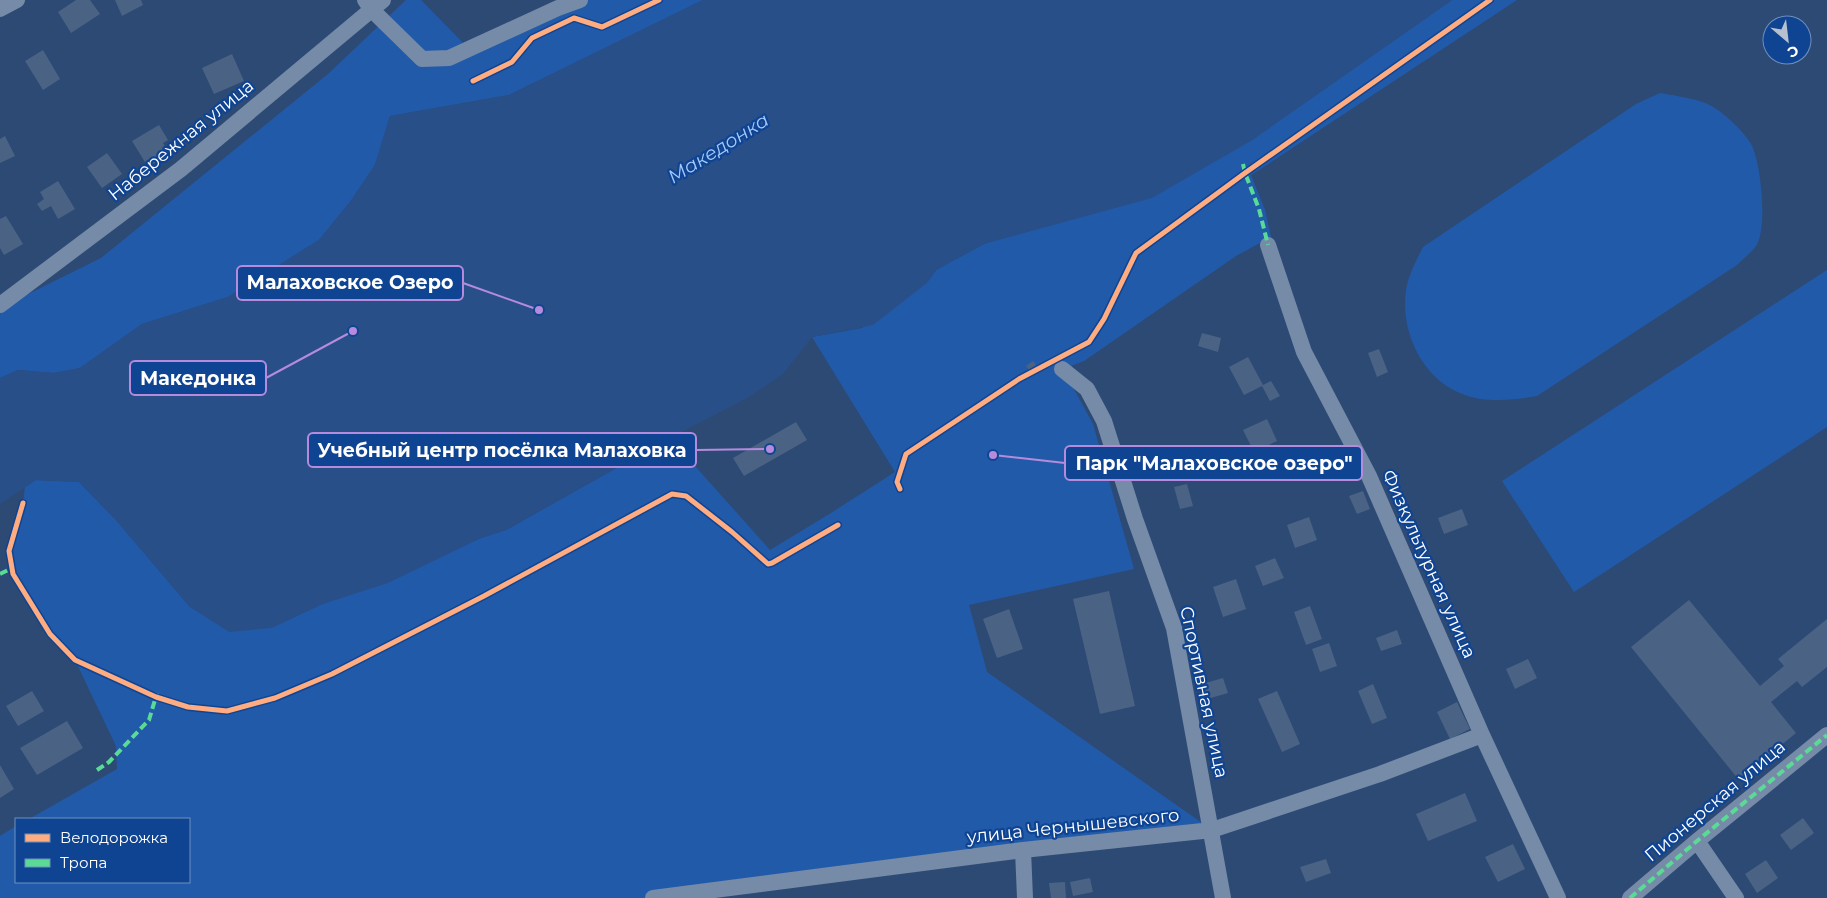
<svg xmlns="http://www.w3.org/2000/svg" width="1827" height="898" viewBox="0 0 1827 898" font-family="Montserrat,sans-serif">
<style>
.green{fill:#225aaa}
.water{fill:#294f88}
.building{fill:#4a6284}
.lines{fill:none;stroke-linecap:round;stroke-linejoin:round}
.minor{stroke:#758ba8;stroke-width:16}
.quiet{stroke:#5adb95;stroke-width:4;stroke-dasharray:8 4;stroke-linecap:butt}
.cycleway-casing{stroke:#0f4493;stroke-width:8}
.cycleway{stroke:#ffac80;stroke-width:5}
.labels{text-anchor:middle;stroke-width:4.5;stroke-linejoin:round;paint-order:stroke}
.street-label{font-size:18px;fill:#fff;stroke:#0f4493}
.water-label{font-size:19px;font-style:italic;fill:#a7cafb;stroke:#0f4493}
.leader{fill:none;stroke:#b68bdc;stroke-width:2}
.callout-dot{fill:#b68bdc;stroke:#0f4493;stroke-width:2}
.callout{fill:#0f4493;stroke:#b68bdc;stroke-width:2}
.callout-label{font-size:19px;text-anchor:middle;font-weight:bold;fill:#fff}
</style>
<rect width="100%" height="100%" fill="#2d4a75"/>
<path class="green" d="M406 0H421L472 52 584 0H703L509 95 390 116 375 165 350 202 319 240 228 297 142 324 80 368 54 373 18 370 0 378V308L101 258 328 74Z
M1452 0H1517L1259 170 1251 175 1265 210 1271 237 1236 256 1084 361 1063 369 1093 424 1134 569 969 605 987 672 1212 830 653 898H0V836L16 826V882H189V819H29L117 769 116 746 75 660 50 634 13 574 9 551 23 503 25 487 36 480 79 482 116 520 190 607 271 628 320 605 481 538 506 530 670 438 770 550 831 513 895 472 812 337 862 328 929 280 936 270 984 244 1249 142Z
M1660 93C1676 96 1702 99 1715 108 1726 115 1745 133 1751 144 1761 162 1768 228 1756 246 1751 253 1743 259 1737 265L1537 396C1516 400 1486 403 1465 395 1423 381 1400 332 1406 290 1409 274 1416 261 1423 247L1636 104Z
M1827 270V427L1574 592 1502 481Z"/>
<path class="water" d="M703 0H1452L1249 142 1152 198 984 244 936 270 927 283 873 325 812 337 783 374 747 398 670 438 505 530 481 538 388 583 320 605 271 628 229 632 190 607 116 520 79 482 36 480 0 504V378L18 370 54 373 80 368 142 324 228 297 319 240 350 202 375 165 390 116 509 95Z"/>
<path class="building" d="M76 0H90L100 14 71 33 58 12Z
M115 0H141L143 5 122 16Z
M43 50 60 79 43 90 25 61Z
M232 54 244 81 214 94 202 68Z
M159 125 168 140 163 143 169 154 148 167 132 141Z
M5 136 15 156 0 163V139Z
M107 153 122 174 102 188 87 167Z
M58 181 75 209 58 219 51 206 42 211 37 204 44 199 40 192Z
M6 216 23 244 4 255 0 248V219Z
M1202 333 1221 338 1218 352 1198 346Z
M1379 349 1388 372 1377 377 1368 353Z
M1248 357 1263 385 1271 381 1280 396 1270 401 1262 386 1244 395 1229 367Z
M1033 361 1036 365 1029 370 1026 366Z
M1267 419 1277 441 1254 452 1243 430Z
M796 422 807 440 744 476 733 458Z
M1187 484 1193 506 1180 509 1174 487Z
M1363 491 1370 509 1357 514 1349 496Z
M1462 509 1468 525 1444 534 1438 518Z
M1309 517 1317 540 1295 548 1287 525Z
M1275 558 1284 578 1263 586 1255 566Z
M1236 579 1246 609 1223 617 1213 587Z
M1109 591 1135 706 1100 714 1073 599Z
M1689 600 1760 686 1784 666 1778 659 1827 619V667L1802 687 1797 681 1771 702 1796 733 1739 780 1631 647Z
M1310 606 1322 639 1306 645 1294 612Z
M1009 609 1023 649 997 658 983 619Z
M1397 630 1402 644 1381 651 1376 638Z
M1329 643 1337 666 1320 672 1312 649Z
M1528 659 1537 678 1515 689 1506 669Z
M1223 678 1228 693 1207 699 1202 684Z
M1373 684 1387 718 1372 724 1358 691Z
M32 691 44 711 18 726 6 706Z
M1277 691 1300 744 1282 752 1258 699Z
M1457 702 1470 729 1450 739 1437 712Z
M67 721 83 748 37 775 20 748Z
M0 765 14 789 0 798Z
M1465 793 1477 821 1428 841 1416 814Z
M1803 818 1814 833 1791 850 1780 835Z
M1513 844 1525 869 1498 882 1485 857Z
M1326 859 1331 873 1306 882 1300 867Z
M1766 860 1778 878 1757 893 1745 874Z
M1090 878 1093 892 1073 896 1070 882Z
M1065 882 1066 898H1051L1049 883Z"/>
<g class="lines">
<path class="minor" d="M365 0 372 10 422 59 449 58 558 8 580 0
M0 9 17 0
M1268 245 1304 352 1369 476 1482 735 1558 898
M0 305 181 169 383 0
M1062 369 1087 389 1104 421 1135 519 1174 628 1223 898
M1697 841 1736 898
M1023 850 1025 898
M653 898 1023 850 1212 830 1380 774 1482 735
M1630 898 1697 841 1827 735"/>
<path class="quiet" d="M1243 164 1245 173 1259 209 1268 245
M0 574 12 568V565
M97 770 109 762 149 720 157 693
M1630 898 1697 841 1827 735"/>
<g class="cycleway-casing">
<path id="cycleway" d="M473 81 512 62 532 38 574 18 602 27 659 0
M900 489 897 482 906 454 1019 379 1089 342 1104 319 1136 253 1245 173 1490 0
M23 503 9 551 13 574 50 634 75 660 156 697 188 707 227 711 275 698 332 674 484 596 672 494 686 496 732 532 768 564 772 563 838 525"/>
</g>
<use href="#cycleway" class="cycleway"/>
</g>
<g class="labels">
<g class="street-label">
<text transform="translate(181 140) rotate(-39)" y="6">Набережная улица</text>
<text transform="translate(1429 564) rotate(66)" y="6">Физкультурная улица</text>
<text transform="translate(1204 692) rotate(78)" y="6">Спортивная улица</text>
<text transform="translate(1715 801) rotate(-40)" y="6">Пионерская улица</text>
<text transform="translate(1073 826) rotate(-6)" y="6">улица Чернышевского</text>
</g>
<g class="water-label">
<text transform="translate(718 148) rotate(-32)" y="7">Македонка</text>
</g>
</g>
<path class="leader" d="M539 310L463 283M353 331L266 378M770 449L696 450M993 455L1065 463"/>
<g class="callout-dot">
<circle cx="539" cy="310" r="5"/>
<circle cx="353" cy="331" r="5"/>
<circle cx="770" cy="449" r="5"/>
<circle cx="993" cy="455" r="5"/>
</g>
<g class="callout">
<rect x="237" y="266" width="226" height="34" rx="5"/>
<rect x="130" y="361" width="136" height="34" rx="5"/>
<rect x="308" y="433" width="388" height="34" rx="5"/>
<rect x="1065" y="446" width="297" height="34" rx="5"/>
</g>
<g class="callout-label">
<text x="350" y="289">Малаховское Озеро</text>
<text x="198" y="385">Македонка</text>
<text x="502" y="457">Учебный центр посёлка Малаховка</text>
<text x="1214" y="470">Парк "Малаховское озеро"</text>
</g>
<rect x="15" y="818" width="175" height="65" fill="#0f4493" stroke="#6f8fbe"/>
<rect x="25" y="834" width="25" height="8" fill="#ffac80" stroke="#6f8fbe"/>
<text x="60" y="843" font-size="15" fill="#ffffff">Велодорожка</text>
<rect x="25" y="859" width="25" height="8" fill="#5adb95" stroke="#6f8fbe"/>
<text x="60" y="868" font-size="15" fill="#ffffff">Тропа</text>
<g transform="translate(1787 40) rotate(152)"><circle r="24" fill="#0f4493" stroke="#6f8fbe"/>
<path d="M0-4L9 19L0 12L-9 19Z" fill="#b6c0cf"/>
<text y="-8" font-size="14" font-weight="bold" text-anchor="middle" fill="#ffffff">С</text>
</g>
</svg>
